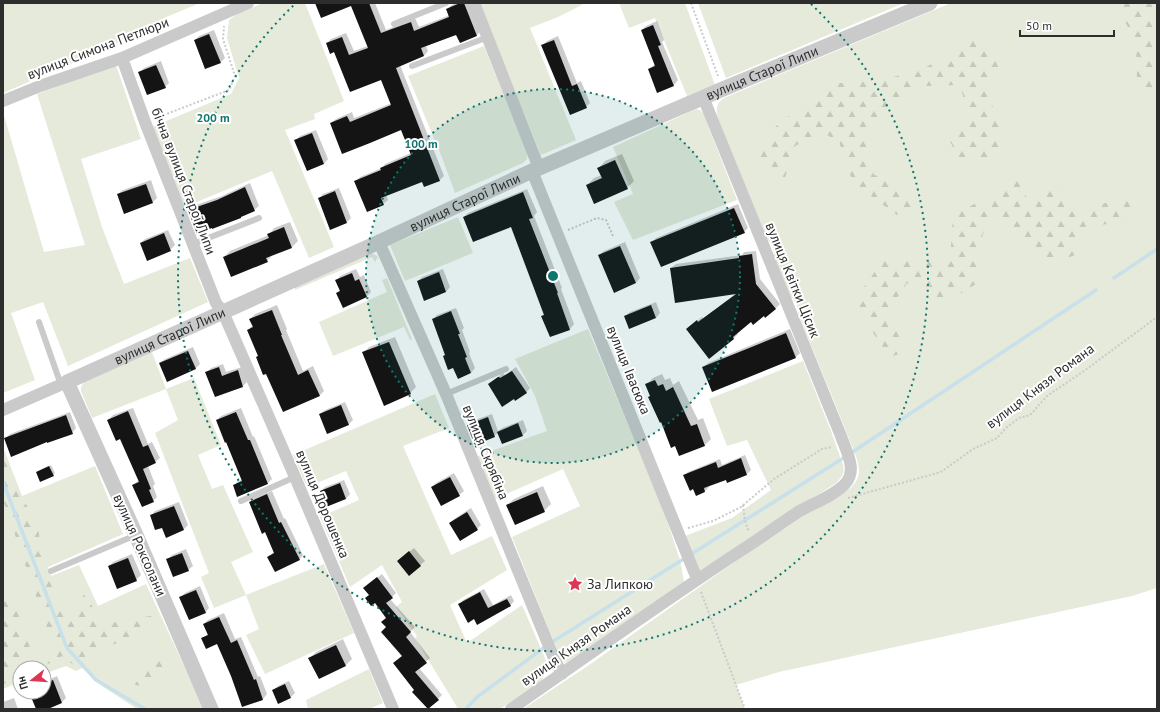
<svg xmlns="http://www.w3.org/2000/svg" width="1160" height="712" viewBox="0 0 1160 712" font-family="'PT Sans',sans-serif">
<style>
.green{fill:#e5eadb}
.forest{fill:url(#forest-firs)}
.shadow{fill:#0003}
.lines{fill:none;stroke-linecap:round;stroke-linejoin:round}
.stream{stroke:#c8e0e9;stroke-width:3.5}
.building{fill:#141414}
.path{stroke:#cacaca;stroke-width:2;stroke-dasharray:2 2;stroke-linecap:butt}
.service{stroke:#cacaca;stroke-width:6}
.minor{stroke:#cacaca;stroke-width:12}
.tertiary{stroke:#cacaca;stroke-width:15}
.ring{fill:none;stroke:#0f766e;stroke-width:2;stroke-dasharray:2 4}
.labels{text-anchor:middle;stroke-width:4;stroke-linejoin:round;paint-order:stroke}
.street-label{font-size:14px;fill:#2d2d2d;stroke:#fff}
.poi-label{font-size:14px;fill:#2d2d2d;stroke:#fff;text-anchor:start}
.centre{fill:#0f766e;stroke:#fff;stroke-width:2}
.ring-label{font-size:12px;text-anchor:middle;font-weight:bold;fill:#0f766e;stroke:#fff;stroke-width:4;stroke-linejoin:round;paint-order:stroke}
</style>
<defs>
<pattern id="forest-firs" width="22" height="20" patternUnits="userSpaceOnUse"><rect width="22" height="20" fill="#e5eadb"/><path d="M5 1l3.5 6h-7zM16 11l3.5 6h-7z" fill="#c5c9bc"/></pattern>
</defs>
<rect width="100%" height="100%" fill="#fff"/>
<path class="green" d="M3 3H200L164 18 110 47 3 93Z
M263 3H305L344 101 314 114 315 119 285 130 334 247 309 258 272 171 182 208 152 127 231 94 239 78 227 38 229 20 237 14Z
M479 3H582V5L558 17 530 28 576 140 541 155Z
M619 3H685L715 85 687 96 655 18 629 28Z
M698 3H904L726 78Z
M951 3H1157V588L1132 596 779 672 736 685 745 709H523L592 663 794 520 851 488C855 483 859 478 859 471 859 460 852 447 848 436 832 395 814 354 798 313 798 306 796 300 790 297L774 256C774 249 771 242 766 238L718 118C716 110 716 103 724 98Z
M484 46 527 153V159L523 163 455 193 441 155 408 76Z
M116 65 141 139 81 159 102 227 124 284 190 258 208 302 68 366 43 302 11 313 35 380 3 393V112L44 252 85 245 37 94Z
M696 109 700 110 703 113 737 200 633 240 614 202 633 194 613 147Z
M458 217 473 253 405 281 390 245Z
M372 253 378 257 375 262 372 257 295 290V287Z
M387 278 412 339 410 340 404 327 333 356 319 322 387 292 382 280Z
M588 329 662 506 680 560 684 582 569 661 565 663 561 660 512 537 580 506 563 469 495 499 475 457 547 431 535 396 515 359Z
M152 352 166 389 194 378 221 445 198 455 212 489 223 485 253 552 231 562 246 595 324 564 354 633 265 674 246 635 259 629 246 595 214 608 201 577 209 573 155 433 178 420 166 389 92 418 81 391V387L84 382Z
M803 361 831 431 843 465C845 473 842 477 836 483L714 562 699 571 685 536 732 518 771 490 747 440 727 446 709 399Z
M435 394 449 428 403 446 451 555 492 536 507 570 450 605 467 643 522 605 548 665 542 681 500 709H455L457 707 415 638 417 636 396 607 402 602 382 565 350 587 320 517 359 500 346 471 307 487 293 455Z
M3 447 22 496 95 466 123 534 48 567 51 576 79 565 98 606 146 584 204 709H137L102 686 82 668 76 671 66 666 44 674V668H20V682L3 689Z
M369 669 383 703 369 709H308L306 700Z"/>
<path class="forest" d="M1115 3H1157V92L1137 83 1136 42Z
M972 40 1000 62 988 98 1004 127 996 160 960 159 945 133 973 121 959 85 925 86 893 108 881 126 865 134 874 175 896 179 913 206 897 215 853 183 839 142 822 132 795 146 784 181 757 157 775 127 828 84 882 80 923 69Z
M1017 180 1032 207 1055 182 1078 213 1105 203 1141 198 1132 221 1075 228V255L1048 266 991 214 977 249 976 284 942 305 907 283 889 310 905 352 890 357 853 304 882 261H950L953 216Z
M3 458 38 528 45 572 62 607 71 616 85 593 102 624 156 615 125 640 89 654 75 666 62 656 41 668H20V671L3 685V590L4 587 15 604 35 662 56 654 3 500Z
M166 656 161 675 144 686 127 684 140 681 144 669Z"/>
<path class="shadow" d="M316 3H375L386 30 415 18 419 27 450 15 447 9 452 5 456 3H470L481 31 477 35 457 34 426 46 428 51 424 56 400 65 444 176 440 180 424 186 422 180 386 195 388 200 383 204 356 181 360 177 382 168 385 164 411 153 402 129 331 123 336 119 352 112 354 118 392 103 382 78 335 51 327 43 331 39 346 33 354 51 368 46 352 5Z
M657 21 664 40 662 42 678 80 674 85 658 91 649 69 655 64 642 30 646 26Z
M214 30 225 58 221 62 195 40 199 36Z
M558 36 577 83 581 81 590 103 586 107 543 45 547 41Z
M161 61 169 83 165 87 140 72 144 68Z
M316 130 328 159 324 164 296 140 300 136Z
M622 154 634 181 627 188 587 185 594 178 602 175 599 168 605 161Z
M151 180 157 198 153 202 125 212 118 194 123 190Z
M250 183 259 206 254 210H189L193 206 222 196Z
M339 188 351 218 347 222 330 228 319 199 323 194Z
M527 189 537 212 534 216 562 288 561 289 574 324 570 329 550 336 543 316 544 314 511 226 464 217 468 213Z
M738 204 748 228 744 232 652 242 656 238Z
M290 222 298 241 292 247 273 254 267 261 224 257 230 251 269 235 274 228Z
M168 230 175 245 170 250 141 243 145 239Z
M625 242 640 278 636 283 599 255 604 251Z
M756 251 760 279 780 304 775 309 751 321 737 332 738 334 733 339 692 325 702 317 703 319 737 293 671 268 676 264 742 255 744 252Z
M356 269 360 277 364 275 371 292 367 296 344 307 337 293 340 290 336 281 340 276Z
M443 269 450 287 446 292 425 299 418 281 422 277Z
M656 302 660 313 656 318 625 316 630 312Z
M277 305 287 329 286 330 303 371 313 366 324 391 319 396 267 373 257 357 258 355 248 330 253 325 250 319 255 314Z
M456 308 464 328 462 330 470 352 469 353 475 368 471 373 446 354 433 319 437 315Z
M790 329 800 353 796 357 713 390 704 367 708 363Z
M395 337 416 387 410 393 364 352 369 347Z
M193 347 200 364 196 368 167 380 160 363 165 359Z
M223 364 226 372 242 367 247 382 243 386 215 396 206 373 211 368Z
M516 367 530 388 526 393 514 398 489 384 503 373 505 375Z
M662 374 665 380 670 378 673 385 679 381 698 420 703 418 711 439 704 446 651 395 646 385 653 378Z
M345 402 353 420 348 425 320 414 325 410Z
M133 408 148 444 152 442 160 458 155 462 148 466 155 484 153 486 157 497 153 501 133 485 139 480 121 438 108 420 113 415Z
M241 408 253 437 254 436 272 479 268 483 238 495 234 486 238 481 243 479 227 441 217 420 221 416Z
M70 412 76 428 72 433 5 439 10 434Z
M492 414 498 431 502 428 523 420 527 431 523 435 498 433 494 436 468 425 472 421Z
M745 455 751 470 747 474 728 482 726 479 708 486 709 487 705 491 696 494 694 488 684 476 688 472 720 459 722 465Z
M51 465 55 473 53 475 37 472Z
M454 473 464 491 459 495 432 487 436 483Z
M344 480 350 494 346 499 321 491 325 487Z
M543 486 551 504 544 511 507 505 514 499Z
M272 491 284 519 285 518 303 555 299 560 268 557 275 552 266 531 250 503 254 498Z
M179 502 188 525 183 530 162 526 151 516 155 511Z
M471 508 481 525 477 529 450 523 454 519Z
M414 548 425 561 409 575 403 557Z
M186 549 193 566 188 570 168 559 172 555Z
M132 554 141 575 136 580 118 587 109 566 113 562Z
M382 574 396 593 390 599 415 627 410 632 430 658 419 668 442 695 438 699 416 690 403 656 387 627V618L370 595 369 584Z
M200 586 209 608 205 613 181 597 185 593Z
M484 589 493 605 511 595 514 601 510 606 474 618 459 605 463 600Z
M224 613 235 639 241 637 258 677 260 676 267 694 263 699 243 706 232 675 217 643 202 639 208 634 204 624 208 620Z
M343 639 352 659 346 665 319 678 310 658 316 652Z
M57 676 66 698 62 702 44 709H37L30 692H44V682Z
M289 681 295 693 291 697 279 703 273 690 278 686Z
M14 698 18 709H3V702Z"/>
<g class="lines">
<path class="stream" d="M1114 278 1157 249
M851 453 1096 290
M3 482 67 648 96 680 145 709
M466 709 477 697 549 644 845 457"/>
</g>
<path class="building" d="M315 3H369L381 33 411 22 414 31 449 17 446 9 460 3H464L477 36 460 43 456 35 421 48 424 56 396 68 440 181 424 187 422 182 381 198 384 205 367 212 354 181 381 170 380 168 411 155 401 130 370 143 342 154 330 123 347 116 350 122 391 105 381 80 350 92 334 52 330 54 326 43 342 37 349 55 368 48 351 6 321 18Z
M653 25 661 45 658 46 674 86 657 93 648 69 655 66 641 30Z
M209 34 221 63 205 69 194 40Z
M554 40 572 86 577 84 587 108 570 115 541 45Z
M156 65 166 88 147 95 138 72Z
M312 133 324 164 307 171 294 140Z
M615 160 628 189 594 204 586 185 602 178 597 168Z
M146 184 153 203 124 214 117 194Z
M245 187 255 211 241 217V218L212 229V228L197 234 188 210 217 200Z
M335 191 347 223 330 230 318 198Z
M523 192 533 218 529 219 558 293H557L570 330 550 337 541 316 544 315 511 227 473 242 463 217Z
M734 208 745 233 661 267 650 242Z
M284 227 292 248 266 258 268 262 231 277 223 257 269 238 267 234Z
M164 233 171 251 147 261 140 243Z
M620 246 636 283 614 293 598 255Z
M752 254 756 284 776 309 765 318 764 316 753 325 751 322 733 337 734 339 709 359 686 329 697 320 698 322 736 294 675 303 670 268 739 258V256Z
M439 272 446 292 424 301 417 281Z
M352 273 355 281 359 279 367 297 343 308 336 293 340 291 335 280Z
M651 305 656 318 629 329 624 316Z
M272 310 282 335H281L298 375 308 370 320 396 283 412 266 374 263 375 256 357 258 356 247 330 253 327 249 319Z
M451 311 460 334H458L467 357 465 358 471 373 458 379 453 368 448 370 443 356 445 355 432 319Z
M786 333 796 358 712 392 702 367Z
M389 342 411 394 384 406 362 352Z
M188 351 196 369 167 382 159 363Z
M219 367 222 376 238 370 243 387 215 397 205 372Z
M512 371 527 393 515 401 514 399 502 407 488 384 498 377H499L500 378Z
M655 380 658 386 663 384 666 391 673 387 691 426 697 424 705 446 679 456 675 446 671 448 661 422 660 423 648 397 650 396 645 384Z
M341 405 349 425 327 434 319 414Z
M128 411 143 447 148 445 156 463 143 469 151 489 149 490 154 502 142 507 132 485 139 482 120 439 116 441 107 420Z
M236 412 248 440H250L268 484 237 497 233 485 242 481 226 442 225 443 216 420Z
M66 415 73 434 47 443V442L11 457 4 438Z
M488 417 495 437 475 445 467 425Z
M518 423 523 436 502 444 497 432Z
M741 458 747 475 727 483 726 480 704 488 705 492 696 496 693 489 690 491 683 475 716 462 718 468Z
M49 466 54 476 40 482 36 472Z
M450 477 460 496 441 506 431 487Z
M340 483 346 499 326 507 320 491Z
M537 492 545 512 515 525 506 505Z
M267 494 279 523 281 522 300 560 275 572 267 557 274 553 265 532 262 534 249 502Z
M174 506 184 530 166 538 162 528 155 530 150 515Z
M467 512 478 530 460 541 449 523Z
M409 551 421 566 409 576 397 561Z
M182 553 189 571 173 577 166 559Z
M128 558 137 581 117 589 108 566Z
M377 577 393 598 386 603 411 632 406 637 427 663 415 672 439 700 428 709 412 692 414 690 393 663 402 656 381 632 386 627 381 622 386 618 375 603 371 606 365 598 369 595 363 588Z
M196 590 206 613 189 620 179 597Z
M480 592 488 608 507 599 511 606 477 625 474 619 468 623 458 604Z
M219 617 231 643 237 640 254 680 256 679 263 700 242 707 231 676 217 644 206 649 201 638 208 635 203 624Z
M336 645 346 666 319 679 308 658Z
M53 680 62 703 48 709H36L29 692H44V684Z
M285 684 291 698 278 704 272 690Z"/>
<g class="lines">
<path class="path" d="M691 3 718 76
M156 118 229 90 235 76 223 39 224 26
M568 230 597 218 606 220 613 236
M848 498 941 472 973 449 997 438 1007 427 1019 418 1030 415 1047 396 1084 371 1157 317
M743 505 745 521 749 532
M688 528 713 521 741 507 774 479 822 449 832 447
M701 592 745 709"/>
<path class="service" d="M394 24 446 3
M412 66 488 37
M193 244 259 218
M39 322 61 385
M446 394 506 369
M241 501 295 477
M51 571 136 535"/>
<path class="minor" d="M474 3 539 168
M122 58 145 122 216 303 223 312 295 477 393 709
M3 101 40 86 122 58 248 3
M532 171 697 579
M379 242 446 394 553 656 562 674
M3 410 67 382
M511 709C590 654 668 598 748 546 765 535 781 523 798 512 812 504 835 495 845 484 858 470 846 451 841 436L703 97"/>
<path class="tertiary" id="s1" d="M211 709 136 535 67 382 379 242 532 171 723 89 930 3"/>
</g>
<circle cx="553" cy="276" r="187" fill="#0f766e" fill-opacity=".12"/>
<g class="ring">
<circle cx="553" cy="276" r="187"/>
<path d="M811 4A375 375 0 1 1 295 4"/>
</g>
<defs>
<g id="sight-bare" transform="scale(1.2)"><path d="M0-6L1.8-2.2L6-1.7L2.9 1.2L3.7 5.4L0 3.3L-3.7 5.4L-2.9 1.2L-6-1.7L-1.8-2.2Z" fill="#dd3654" stroke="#fff" stroke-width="2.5" paint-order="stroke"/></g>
</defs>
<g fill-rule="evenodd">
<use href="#sight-bare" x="575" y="584"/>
</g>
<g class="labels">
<g class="street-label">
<text transform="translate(98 48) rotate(-21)" y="5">вулиця Симона Петлюри</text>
<text dy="5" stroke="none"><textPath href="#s1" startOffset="1118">вулиця Старої Липи</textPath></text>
<text transform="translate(184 181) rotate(69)" y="5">бічна вулиця Старої Липи</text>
<text dy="5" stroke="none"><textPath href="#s1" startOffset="794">вулиця Старої Липи</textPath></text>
<text transform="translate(793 280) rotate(68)" y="5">вулиця Квітки Цісик</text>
<text dy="5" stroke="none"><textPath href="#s1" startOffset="470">вулиця Старої Липи</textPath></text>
<text transform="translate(629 370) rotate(68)" y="5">вулиця Івасюка</text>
<text transform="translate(1040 386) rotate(-37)" y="5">вулиця Князя Романа</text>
<text transform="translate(486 452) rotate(68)" y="5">вулиця Скрябіна</text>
<text transform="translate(323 504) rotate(67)" y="5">вулиця Дорошенка</text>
<text transform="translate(140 545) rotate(66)" y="5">вулиця Роксолани</text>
<text transform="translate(576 645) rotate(-35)" y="5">вулиця Князя Романа</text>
</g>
<g class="poi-label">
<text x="587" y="589">За Липкою</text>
</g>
</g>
<circle cx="553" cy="276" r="6" class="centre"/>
<g class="ring-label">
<text x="213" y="122">200 m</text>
<text x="421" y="148">100 m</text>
</g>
<rect width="1160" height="712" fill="none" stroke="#2d2d2d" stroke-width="8"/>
<g transform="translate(32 680) rotate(253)"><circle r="19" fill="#ffffff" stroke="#ababab"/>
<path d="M0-3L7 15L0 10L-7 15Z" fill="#dd3654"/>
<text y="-6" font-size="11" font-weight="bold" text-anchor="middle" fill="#2d2d2d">Пн</text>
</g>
<path d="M1020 30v6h94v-6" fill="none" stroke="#2d2d2d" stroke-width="2"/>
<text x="1026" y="30" font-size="12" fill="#2d2d2d" stroke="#ffffff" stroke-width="3" paint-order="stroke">50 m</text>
</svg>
